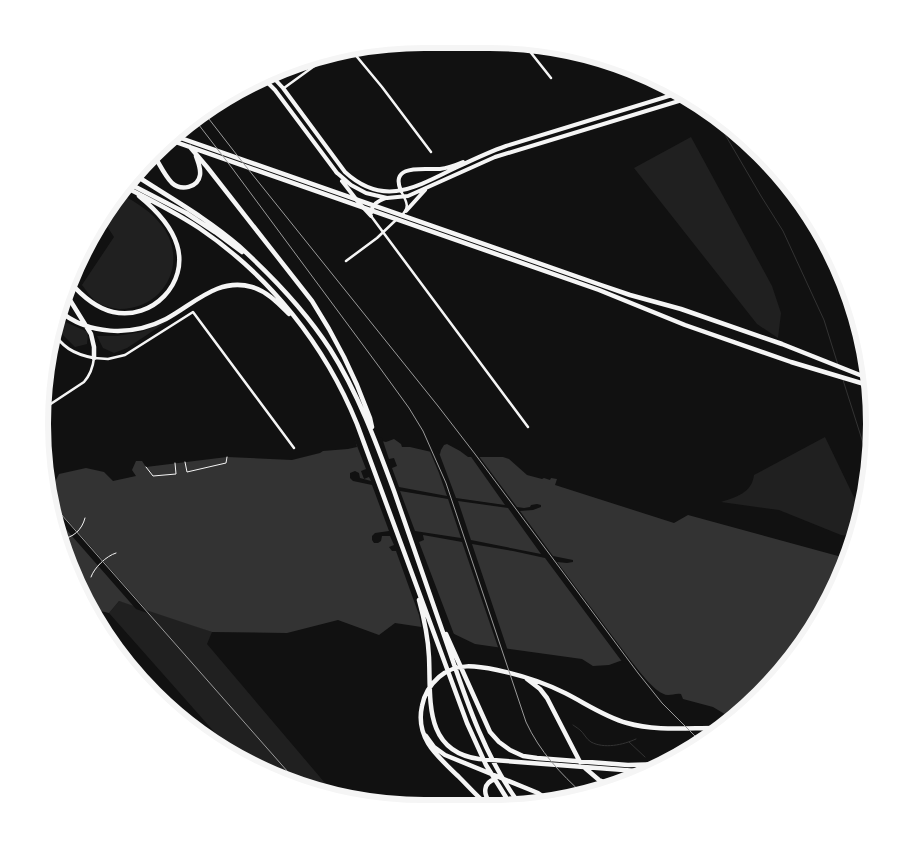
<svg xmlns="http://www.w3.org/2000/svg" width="913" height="847" viewBox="0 0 913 847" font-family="'Playfair Display',serif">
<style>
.green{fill:#202020}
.water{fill:#333}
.pier{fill:#111;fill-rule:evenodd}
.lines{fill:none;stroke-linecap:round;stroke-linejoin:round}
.stream{stroke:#333;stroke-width:1}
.building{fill:#d3d3d3}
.path{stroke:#f5f5f5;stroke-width:1}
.minor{stroke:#f5f5f5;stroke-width:2.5}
.tertiary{stroke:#f5f5f5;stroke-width:3}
.trunk{stroke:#f5f5f5;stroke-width:4}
.motorway{stroke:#f5f5f5;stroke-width:4.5}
.rail{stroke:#9a9a9a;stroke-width:1}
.rim{fill:none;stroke:#f5f5f5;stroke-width:6}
</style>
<rect width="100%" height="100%" fill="#111"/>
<path class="green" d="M691 137 772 286 781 313 778 338 757 324 634 168Z
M773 166 810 210 845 277 857 314 789 190Z
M121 194C137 203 152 212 163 227 189 264 163 310 119 309 111 308 101 306 94 300 90 296 86 290 82 285L114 237 105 223Z
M56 314 63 321 88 332 87 344 75 347 62 334 53 320Z
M168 321 127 348 114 353 103 348 97 336H117L141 332Z
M825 437 862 514 855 537 841 535 779 510 721 502C736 497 752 493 754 475Z
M119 601 146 607 212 632 207 644 336 796 300 788 240 761 109 613Z"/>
<path class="water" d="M354 435 386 442 394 439 401 444 402 447H410L440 454 441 450 444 445 447 444 460 451 468 457H503L509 459 527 475 542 479 544 478 550 480 551 478 557 479 555 485 674 523 688 515 849 559 845 571 809 637 761 696 733 719 713 707 683 699 681 694C676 693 673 695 668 695 656 695 638 669 630 660L620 661 609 665 593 666 582 659 475 644 448 631 395 623 379 635 338 620 287 633 212 632 119 601 109 613 96 610 93 617 68 571 46 498V496H48L59 474 86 468 104 472 113 481 136 476 132 470 136 461H142L146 467 227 457 292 460 320 453 323 451 348 449 357 447Z"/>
<path class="pier" d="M353 432 382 438 389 459 394 458 397 466 392 468 399 487 447 496 439 473 429 449 438 450 456 498 505 505 469 454 478 455 517 507 524 508 530 507 531 505 537 504 541 505V507L533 510 520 511 553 556 573 560V562L567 563 557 562 640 673 658 694 652 690 629 662 623 663 545 558 513 551 472 544 508 651 499 650 462 542 423 535 424 540 419 542 455 637 448 634 422 630 419 615 396 551H392L389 547 394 545 390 536H382L381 541 378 543H374L372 540V536L375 533 389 531 372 485 353 481 350 478V473L355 471 359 473 360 478 371 481 369 477 364 479 361 471 366 469 352 433ZM400 491 448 499 461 538 415 531ZM458 501 508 508 541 554 471 540Z
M46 496 150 614 136 609 50 511Z"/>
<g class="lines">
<path class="stream" d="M704 105 723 131 761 196 783 231 824 320 838 365
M843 380 864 446 871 460
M573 725C573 725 579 729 580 730 584 733 586 739 591 742 604 749 623 745 636 739
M629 742 645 757"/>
</g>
<path class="building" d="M300 63 303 66 292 74 286 67Z"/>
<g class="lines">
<path class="path" d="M185 462 187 472 226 463 227 457
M146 467 153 476 176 474 175 463
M61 539C73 538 82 530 85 518
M91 577C94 568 106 556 116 553"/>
<path class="minor" d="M524 44 551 78
M348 46 382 87 431 152
M532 53 542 45
M284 88 335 51
M401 191C406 201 411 207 401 216
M371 216 528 427
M346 261 377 238 397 219
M40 411 84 382C91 374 93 367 94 358L108 359 125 355 193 312 294 448"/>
<path class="tertiary" d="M51 329C62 347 73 354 94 358"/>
<path class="trunk" d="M269 73 283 88 345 172C381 205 411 190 449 171 468 162 486 153 506 146L682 92
M258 77 269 84 275 90 337 173
M336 172 351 185 366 193 387 198 408 196 495 157 692 97
M342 181 359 203 371 216
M401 191C389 163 425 170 440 169 448 168 456 165 463 162
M406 211 425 190
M371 213C372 204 378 201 386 198"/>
<path class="motorway" d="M172 135 601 285 630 295 681 309 782 344 870 379
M167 139 599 290 685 325 791 362 871 386
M190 147 207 167 312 301 329 329 344 357 357 385 370 418 372 427
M151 154 155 157C160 165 165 176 172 183 181 191 198 188 200 175 201 168 198 162 196 156
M132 173C167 196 207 218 239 246 273 277 305 310 330 349 358 393 376 442 394 491 409 534 424 577 439 621 461 683 479 748 518 802
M126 182 186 213 215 232 242 252
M123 186C149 199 175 212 199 228 270 276 325 345 357 424L467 723 486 765 509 802
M69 281C81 295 95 308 113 312 152 321 189 283 177 245 171 225 155 209 139 196
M65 292 91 334 94 347V358
M58 310C88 335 131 337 166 319 194 304 218 277 252 287 268 292 278 303 289 314
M419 600C424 618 428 637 429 657 431 699 423 751 479 759L650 772
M446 634 490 732 499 742 510 750 523 756 537 758 628 765 664 764
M527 679 540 689 547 698 580 762
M707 729 716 733
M426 736 434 747 445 755 538 793 550 801
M585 768 599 780 614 786
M490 802C483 794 483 783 495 779
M485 803C475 794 467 785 458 776 437 756 415 738 422 706 424 695 431 684 439 677 456 662 477 666 497 670 521 675 543 682 565 693 585 703 605 717 627 723 654 731 686 728 714 728L721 729"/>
<path class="rail" d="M202 110 240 159 438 406 475 454 638 673 662 703 703 744
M192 116 232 168 380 368 409 408 423 431 446 483 526 722C540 752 560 773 584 795
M46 497 303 789"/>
</g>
<path d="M0 0H913V847H0ZM424 48H490A376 376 0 0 1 866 424V424A376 376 0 0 1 490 800H424A376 376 0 0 1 48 424V424A376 376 0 0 1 424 48Z" fill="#fff" fill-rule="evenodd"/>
<path class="rim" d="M424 48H490A376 376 0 0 1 866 424V424A376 376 0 0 1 490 800H424A376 376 0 0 1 48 424V424A376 376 0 0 1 424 48Z"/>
</svg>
